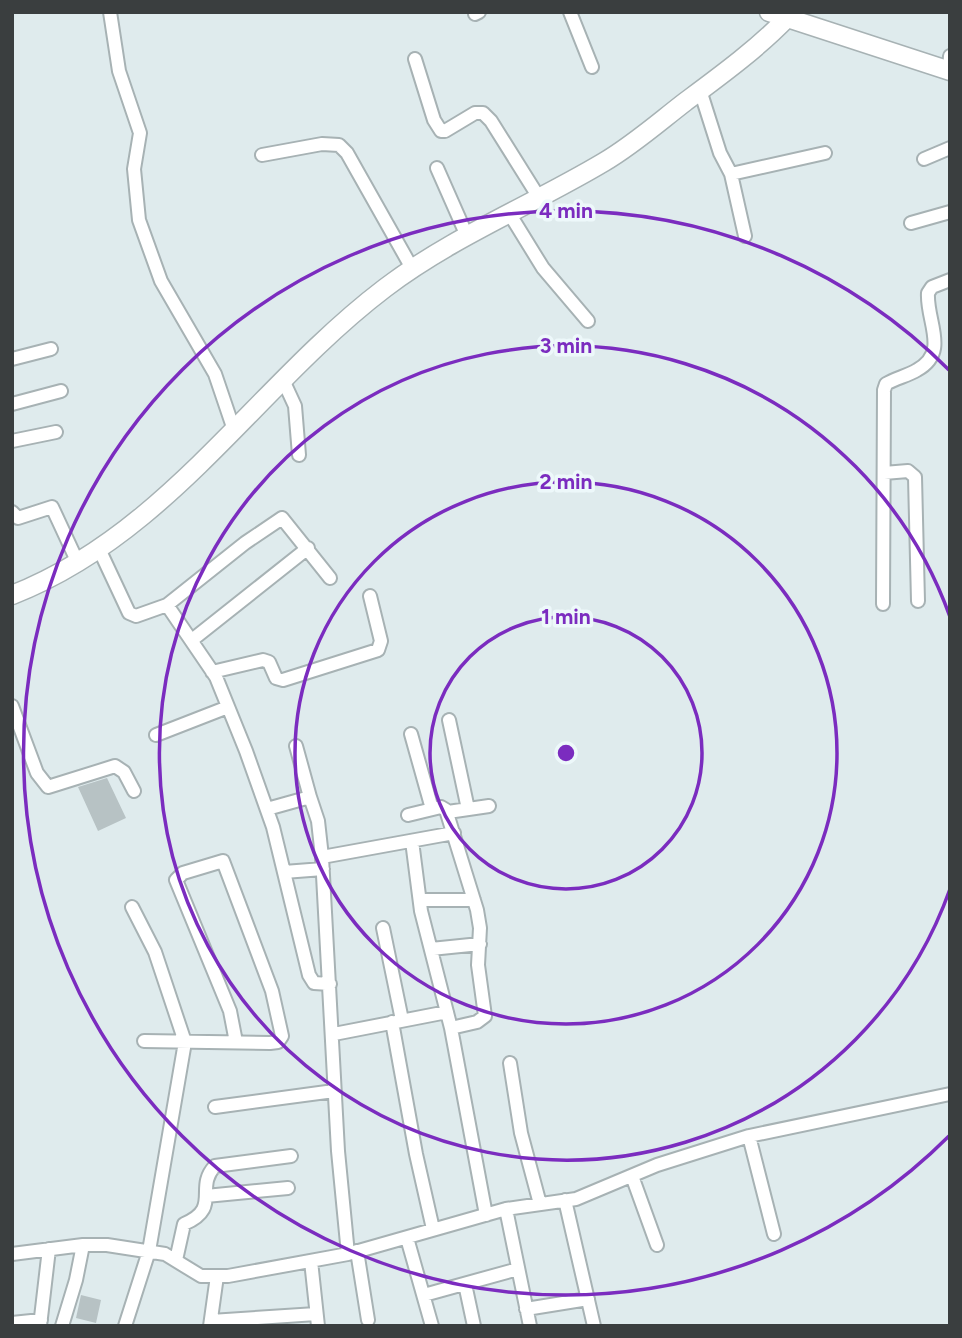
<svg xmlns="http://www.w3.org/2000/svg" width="962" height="1338" viewBox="0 0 962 1338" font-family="Figtree,sans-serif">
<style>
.building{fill:#b7c2c4}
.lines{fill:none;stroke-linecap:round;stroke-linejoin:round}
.street-casing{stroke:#a7b2b4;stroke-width:16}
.secondary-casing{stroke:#a7b2b4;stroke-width:21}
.street{stroke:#fff;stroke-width:12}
.secondary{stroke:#fff;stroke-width:18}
.ring{fill:none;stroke:#7b2cbf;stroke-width:3.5}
.centre{fill:#7b2cbf;stroke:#edf8fa;stroke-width:3.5}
.ring-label{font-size:21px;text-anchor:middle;font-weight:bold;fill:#7b2cbf;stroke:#edf8fa;stroke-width:7;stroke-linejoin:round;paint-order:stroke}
</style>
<rect width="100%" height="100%" fill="#dfebed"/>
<path class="building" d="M107 778 126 818 98 831 78 787Z
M81 1295 101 1300 96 1323 76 1318Z"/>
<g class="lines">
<g class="street-casing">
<path id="street" d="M110 12 119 71 140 133 134 169 139 220 161 281 215 374 234 430
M570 12 592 67
M475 14 479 12
M415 59 434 120 441 131H445L475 113H483L491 121 538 196
M949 70 950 56
M700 90 720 153 731 174 745 236
M262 155 322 144 339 145 347 153 413 270
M924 159 950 148
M437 168 467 236
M731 174 825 153
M509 213 543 268 588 321
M911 223 950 212
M12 359 51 349
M283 380 295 406 299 455
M12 404 61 391
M12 441 56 432
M884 473 908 471 915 477 918 601
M12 512 18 518 52 507 78 563
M100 551 129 613 136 616 167 605 216 677 246 751 273 827 309 975 314 983 330 984
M883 604 884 390 886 384C896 378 907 376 917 370 950 352 926 321 928 293L932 287 950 280
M167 605 245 543 282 518 330 578
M192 640 308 548
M212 672 263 660 269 662 276 678 283 680 378 650 381 641 370 596
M12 706 37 773 48 787 115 766 124 772 134 791
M449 720 468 809
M411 734 432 809
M156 735 228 707
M310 797 318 821 322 857 338 1151 348 1254
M267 809 310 797 296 746
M448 812 489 806
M408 815 441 807 446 810 477 910 480 928 478 965 485 1016 477 1022 451 1028
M412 841 421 911 451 1028 486 1215
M322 857 454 833
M284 872 323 869
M420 900H474
M383 928 402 1020
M431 949 480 944
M392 1022 416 1154 433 1229
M334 1034 447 1012
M144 1041 270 1043 278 1042 282 1036 272 991 223 861 183 873 176 880 230 1011 236 1042
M510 1063 521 1133 540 1204
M215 1107 334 1091
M749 1136 774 1234
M632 1176 657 1245
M206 1196 288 1188
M565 1200 594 1326
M506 1209 530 1326
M407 1238 432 1326
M357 1251 368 1320
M12 1254 83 1245H107L165 1254 201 1276H228L348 1254 506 1209 576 1199 657 1165 749 1136 950 1094
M176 1260 184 1224C222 1208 194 1188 215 1166L291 1156
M311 1261 318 1326
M465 1284 474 1326
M424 1295 518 1269
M526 1309 588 1299
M211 1321 316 1314
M12 1323 41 1320
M40 1326 49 1249
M62 1326 76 1280 83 1245
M125 1326 149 1251 185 1042 155 952 132 907
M210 1326 217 1276"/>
</g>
<g class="secondary-casing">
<path id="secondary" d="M769 12 950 71
M12 595C168 534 256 386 385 288 452 237 532 205 604 162 633 145 659 122 685 102 720 76 757 49 787 18"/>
</g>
<use href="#street" class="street"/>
<use href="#secondary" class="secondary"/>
</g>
<g class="ring">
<circle cx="566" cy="753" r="136"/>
<circle cx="566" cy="753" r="271"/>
<path d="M950 889A407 407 0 1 1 950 617"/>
<path d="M949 1136A542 542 0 1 1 949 370"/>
</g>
<circle cx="566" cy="753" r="10" class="centre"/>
<g class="ring-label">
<text x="566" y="218">4 min</text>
<text x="566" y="353">3 min</text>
<text x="566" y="489">2 min</text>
<text x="566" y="624">1 min</text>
</g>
<rect width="962" height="1338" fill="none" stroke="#3a3e3f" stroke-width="28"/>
</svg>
